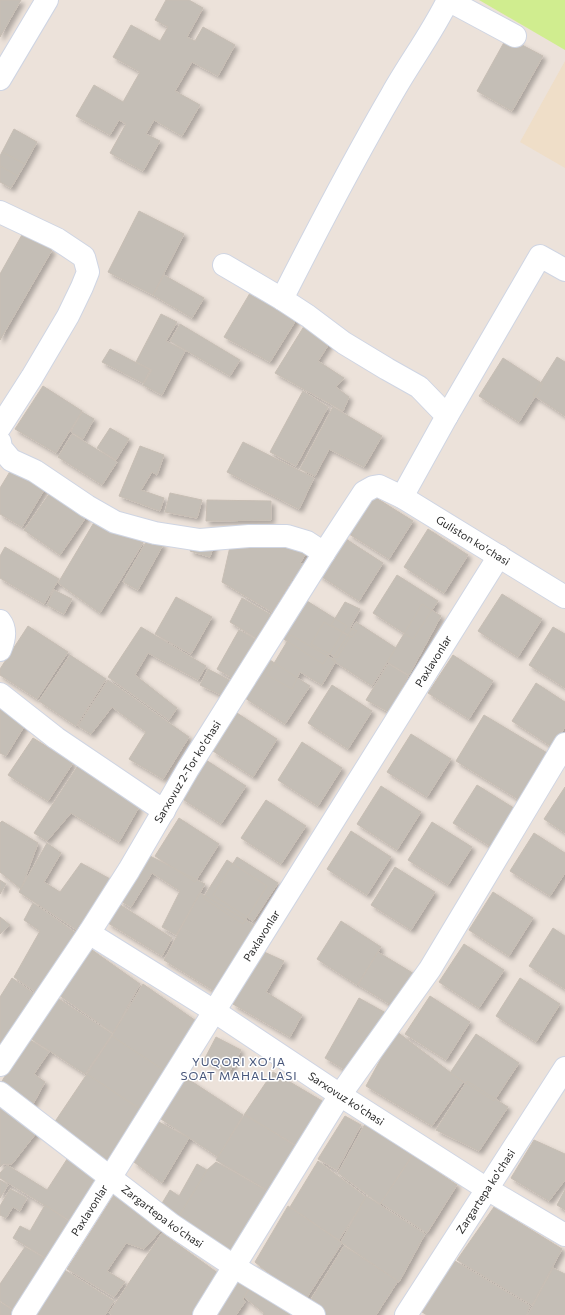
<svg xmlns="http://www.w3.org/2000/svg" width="565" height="1315" viewBox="0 0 565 1315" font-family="Commissioner,sans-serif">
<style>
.education{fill:#efdec8}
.pitch{fill:#d0ed8f}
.building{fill:#c4beb6;stroke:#c7beb4;filter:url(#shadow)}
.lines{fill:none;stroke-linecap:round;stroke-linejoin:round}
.minor-casing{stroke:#cfd5e3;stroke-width:24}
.minor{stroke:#fff;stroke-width:22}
.labels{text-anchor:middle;stroke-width:3;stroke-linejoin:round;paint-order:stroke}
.street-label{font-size:11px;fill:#292929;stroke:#fff}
.neighbourhood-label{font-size:12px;letter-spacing:1px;fill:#48577b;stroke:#fff}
</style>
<defs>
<filter id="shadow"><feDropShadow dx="3.5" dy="3.5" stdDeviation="2" flood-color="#0004"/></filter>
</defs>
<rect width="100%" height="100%" fill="#ece2da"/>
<path class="education" d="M565 61V168L520 142Z"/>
<path class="pitch" d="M479 0H565V50Z"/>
<path class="building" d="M0 0H21L0 37Z
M166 0H189L203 8 187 37 195 41 203 27 235 45 218 76 192 62 175 91 200 105 182 136 154 120 146 134 160 141 143 171 110 153 126 124 119 120 110 135 76 116 94 85 123 102 140 72 113 57 131 25 160 41 168 27 155 20Z
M507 37 543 56 512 111 477 91Z
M14 129 37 142 25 164 2 152Z
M2 152 25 164 18 176 0 166V156Z
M0 166 18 176 11 188 0 182Z
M139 211 184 234 153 295 108 272Z
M23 233 52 250 0 340V274Z
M164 275 204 298 192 318 153 295Z
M253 288 301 312 270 362 224 337Z
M161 314 177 322 166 341 185 351 162 395 143 385 152 370 136 362Z
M306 323 333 338 318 361 344 378 336 387 349 397 343 411 275 373Z
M180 324 240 360 230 376 170 341Z
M110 349 150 370 143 383 102 362Z
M557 357 565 362V416L533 395Z
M503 358 543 384 519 422 479 396Z
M43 386 82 411 56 453 15 429Z
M303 391 328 407 296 466 270 452Z
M333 407 382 436 364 467 329 449 315 476 300 469Z
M82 412 94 419 83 439 71 432Z
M110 428 129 439 116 460 97 448Z
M72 434 117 462 102 485 58 457Z
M243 442 314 478 299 509 227 472Z
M140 446 164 455 157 475 152 472 141 490 164 498 160 511 119 496Z
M20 455 53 475 22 527 0 514V488Z
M57 483 93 507 60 555 24 530Z
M170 493 202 500 197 518 165 512Z
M373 496 413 521 389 559 349 534Z
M207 500 271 501V520L206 521Z
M99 514 143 543 100 613 58 583Z
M276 525 310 547 300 563 306 566 298 580 293 578 272 612 222 582 232 538Z
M428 529 468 555 444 593 404 567Z
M195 535 215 541 210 557 190 551Z
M149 537 163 545 138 590 123 582Z
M343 537 383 563 359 601 319 575Z
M5 547 59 579 44 604 0 578V556Z
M397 575 438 601 413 639 373 613Z
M54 590 72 599 64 614 47 605Z
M502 594 542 619 518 657 478 631Z
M176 597 212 617 191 654 155 634Z
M242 598 271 615 256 638 230 622Z
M307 601 347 626 323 664 282 638Z
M345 602 360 609 350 628 357 631 352 637 331 625Z
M422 604 441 616 409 675 387 662Z
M324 622 350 637 337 658 311 644Z
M356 622 396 648 372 686 332 660Z
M28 626 68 652 37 699 0 675V669Z
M141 627 206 666 198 680 148 653 135 675 177 708 169 720 108 677Z
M553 627 565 634V688L529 665Z
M239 630 255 639 232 678 217 669Z
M291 635 336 661 322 685 300 672 292 689 267 675Z
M70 655 106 679 76 726 39 701Z
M453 655 493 681 469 719 428 693Z
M270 660 310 686 285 724 245 698Z
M388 664 408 676 389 712 366 700Z
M208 669 231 681 223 696 200 685Z
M108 680 189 737 163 779 129 759 146 732 112 707 91 734 78 726Z
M536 683 565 702V727L552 747 512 721Z
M332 685 372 711 348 749 308 723Z
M0 709 25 725 6 756 0 753Z
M237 713 277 739 253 777 213 751Z
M484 715 549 754 521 801 456 761Z
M411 734 451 759 427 797 387 772Z
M33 738 73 763 48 801 8 775Z
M302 742 342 768 318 806 278 780Z
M206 760 246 786 221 824 181 798Z
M79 764 139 807 119 842 71 813 47 841 34 833Z
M477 785 517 810 493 848 453 823Z
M381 786 421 812 397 850 357 824Z
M565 787V833L544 819Z
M266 800 306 826 281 864 241 838Z
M179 818 219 844 195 882 155 856Z
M2 821 38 843 21 889 0 872V823Z
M432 822 472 847 448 885 408 860Z
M351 831 391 857 367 895 327 869Z
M534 833 565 853V873L550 896 510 871Z
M47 843 61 853 44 882 60 892 81 863 112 880 77 930 19 892Z
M148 855 205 884 176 935 162 927 180 891 152 873 131 907 119 900Z
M237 857 278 883 253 921 213 895Z
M227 860 267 886 243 924 203 898Z
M395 867 435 892 411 930 371 905Z
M0 880 6 884 0 894Z
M493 892 533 918 509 956 469 930Z
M200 893 256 926 219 994 164 960Z
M33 903 76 933 37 993 14 977 40 931 24 920Z
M119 904 172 938 162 956 108 923Z
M0 917 10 925 0 934Z
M341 921 381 947 357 985 317 959Z
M553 928 565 936V989L529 966Z
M464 944 504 970 479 1008 439 982Z
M85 945 140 984 113 1033 59 995Z
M262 951 284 961 266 992 302 1015 290 1037 233 1004Z
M378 952 416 975 396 1008 358 985Z
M12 978 36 995 0 1047V997Z
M520 978 560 1004 536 1042 496 1016Z
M143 984 199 1023 168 1073 112 1036Z
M53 995 112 1034 85 1074 30 1038Z
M430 996 470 1022 446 1060 405 1034Z
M359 998 386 1013 347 1071 325 1058Z
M396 1031 463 1082 432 1126 366 1086Z
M476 1034 519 1063 494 1101 450 1073Z
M112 1036 168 1073 144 1112 87 1074Z
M216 1037 241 1050 229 1073 204 1060Z
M27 1038 49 1052 34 1074 45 1082 32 1106 1 1083Z
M273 1072 329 1105 303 1149 244 1115Z
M87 1074 145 1112 109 1171 50 1129Z
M185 1077 243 1115 218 1157 161 1119Z
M467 1081 508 1107 479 1151 436 1130Z
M0 1096 41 1127 12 1164H3L0 1167Z
M245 1114 303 1151 274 1194 216 1160Z
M345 1116 361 1125 337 1170 318 1159Z
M157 1121 189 1138 162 1183 134 1162Z
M365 1124 413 1154 380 1204 338 1173Z
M534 1140 565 1154V1180L549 1201 511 1178Z
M71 1153 105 1176 74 1223 0 1178V1173L7 1165 47 1190Z
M413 1155 457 1185 427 1233 381 1203Z
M318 1161 366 1197 339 1240 290 1207Z
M216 1162 274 1195 241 1257 176 1221 207 1170Z
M197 1164 207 1170 176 1221 158 1210 170 1190 179 1196Z
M0 1180 8 1185 0 1198Z
M10 1189 27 1198 20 1211 13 1207 6 1218 0 1215V1206Z
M117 1190 167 1224 144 1249 126 1243 107 1271 125 1282 114 1297 67 1269Z
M565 1190V1210L557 1205Z
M366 1196 425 1234 399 1282 341 1242Z
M45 1205 74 1225 51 1261 13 1238 20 1226 30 1231Z
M288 1206 342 1243 304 1302 255 1262Z
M494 1207 562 1249 532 1305 457 1260Z
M162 1233 222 1276 197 1315H112L109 1313Z
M344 1246 398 1281 376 1315H326L307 1306Z
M25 1247 49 1261 16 1311 0 1301V1284Z
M455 1261 530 1306 526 1315H427L422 1312Z
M553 1268 565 1274V1313L564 1315H528Z
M63 1269 114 1301 105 1315H35Z
M236 1274 251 1284 243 1299 245 1302 236 1315H211Z
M252 1285 294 1311 291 1315H263L264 1313 244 1297Z
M0 1302 15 1312 13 1315H0Z"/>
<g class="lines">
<g class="minor-casing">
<g id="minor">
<path d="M0 79 47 0"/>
<path d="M0 212 57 239 84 257 88 272 82 287 68 316 32 377 0 427"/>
<path d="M224 265 282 299"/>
<path d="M447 416 540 256 565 270"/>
<path d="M0 442 1 448 11 460 35 471 87 506 115 522 155 533 200 540 249 536H287L307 542 324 553"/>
<path d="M402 497 447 416 419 387 387 369 344 343 308 316 282 299C317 230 353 161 392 94 410 62 432 33 448 0L515 36"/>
<path d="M0 621C7 630 4 641 0 650"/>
<path d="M0 694 56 738 164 811"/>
<path id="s1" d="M89 933 214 1011 340 1095 487 1189 565 1235"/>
<path id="s2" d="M0 1065 89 933 129 870 188 769 324 553 364 492 373 487 379 486 402 497 565 597"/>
<path id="s3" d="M0 1093 172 1225 235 1267 314 1315"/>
<path id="s4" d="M23 1315 110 1178 499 556"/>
<path d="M204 1315 340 1095 430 969 565 744"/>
<path id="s5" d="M406 1315 565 1068"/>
</g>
</g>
<use href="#minor" class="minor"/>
</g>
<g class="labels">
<g class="street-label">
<text dy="4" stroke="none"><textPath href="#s2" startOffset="804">Guliston ko'chasi</textPath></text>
<text dy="4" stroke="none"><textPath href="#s4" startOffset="772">Paxlavonlar</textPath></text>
<text dy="4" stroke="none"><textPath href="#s2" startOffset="348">Sarxovuz 2-Tor ko'chasi</textPath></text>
<text dy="4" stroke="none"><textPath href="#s4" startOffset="448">Paxlavonlar</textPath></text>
<text dy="4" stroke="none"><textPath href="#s1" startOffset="306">Sarxovuz ko'chasi</textPath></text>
<text dy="4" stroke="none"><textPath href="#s5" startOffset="147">Zargartepa ko'chasi</textPath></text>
<text dy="4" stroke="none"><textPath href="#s4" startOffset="124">Paxlavonlar</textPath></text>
<text dy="4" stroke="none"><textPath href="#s3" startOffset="204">Zargartepa ko'chasi</textPath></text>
</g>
<g class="neighbourhood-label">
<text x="239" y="1066">YUQORI XO‘JA<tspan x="239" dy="14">SOAT MAHALLASI</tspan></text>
</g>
</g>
</svg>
